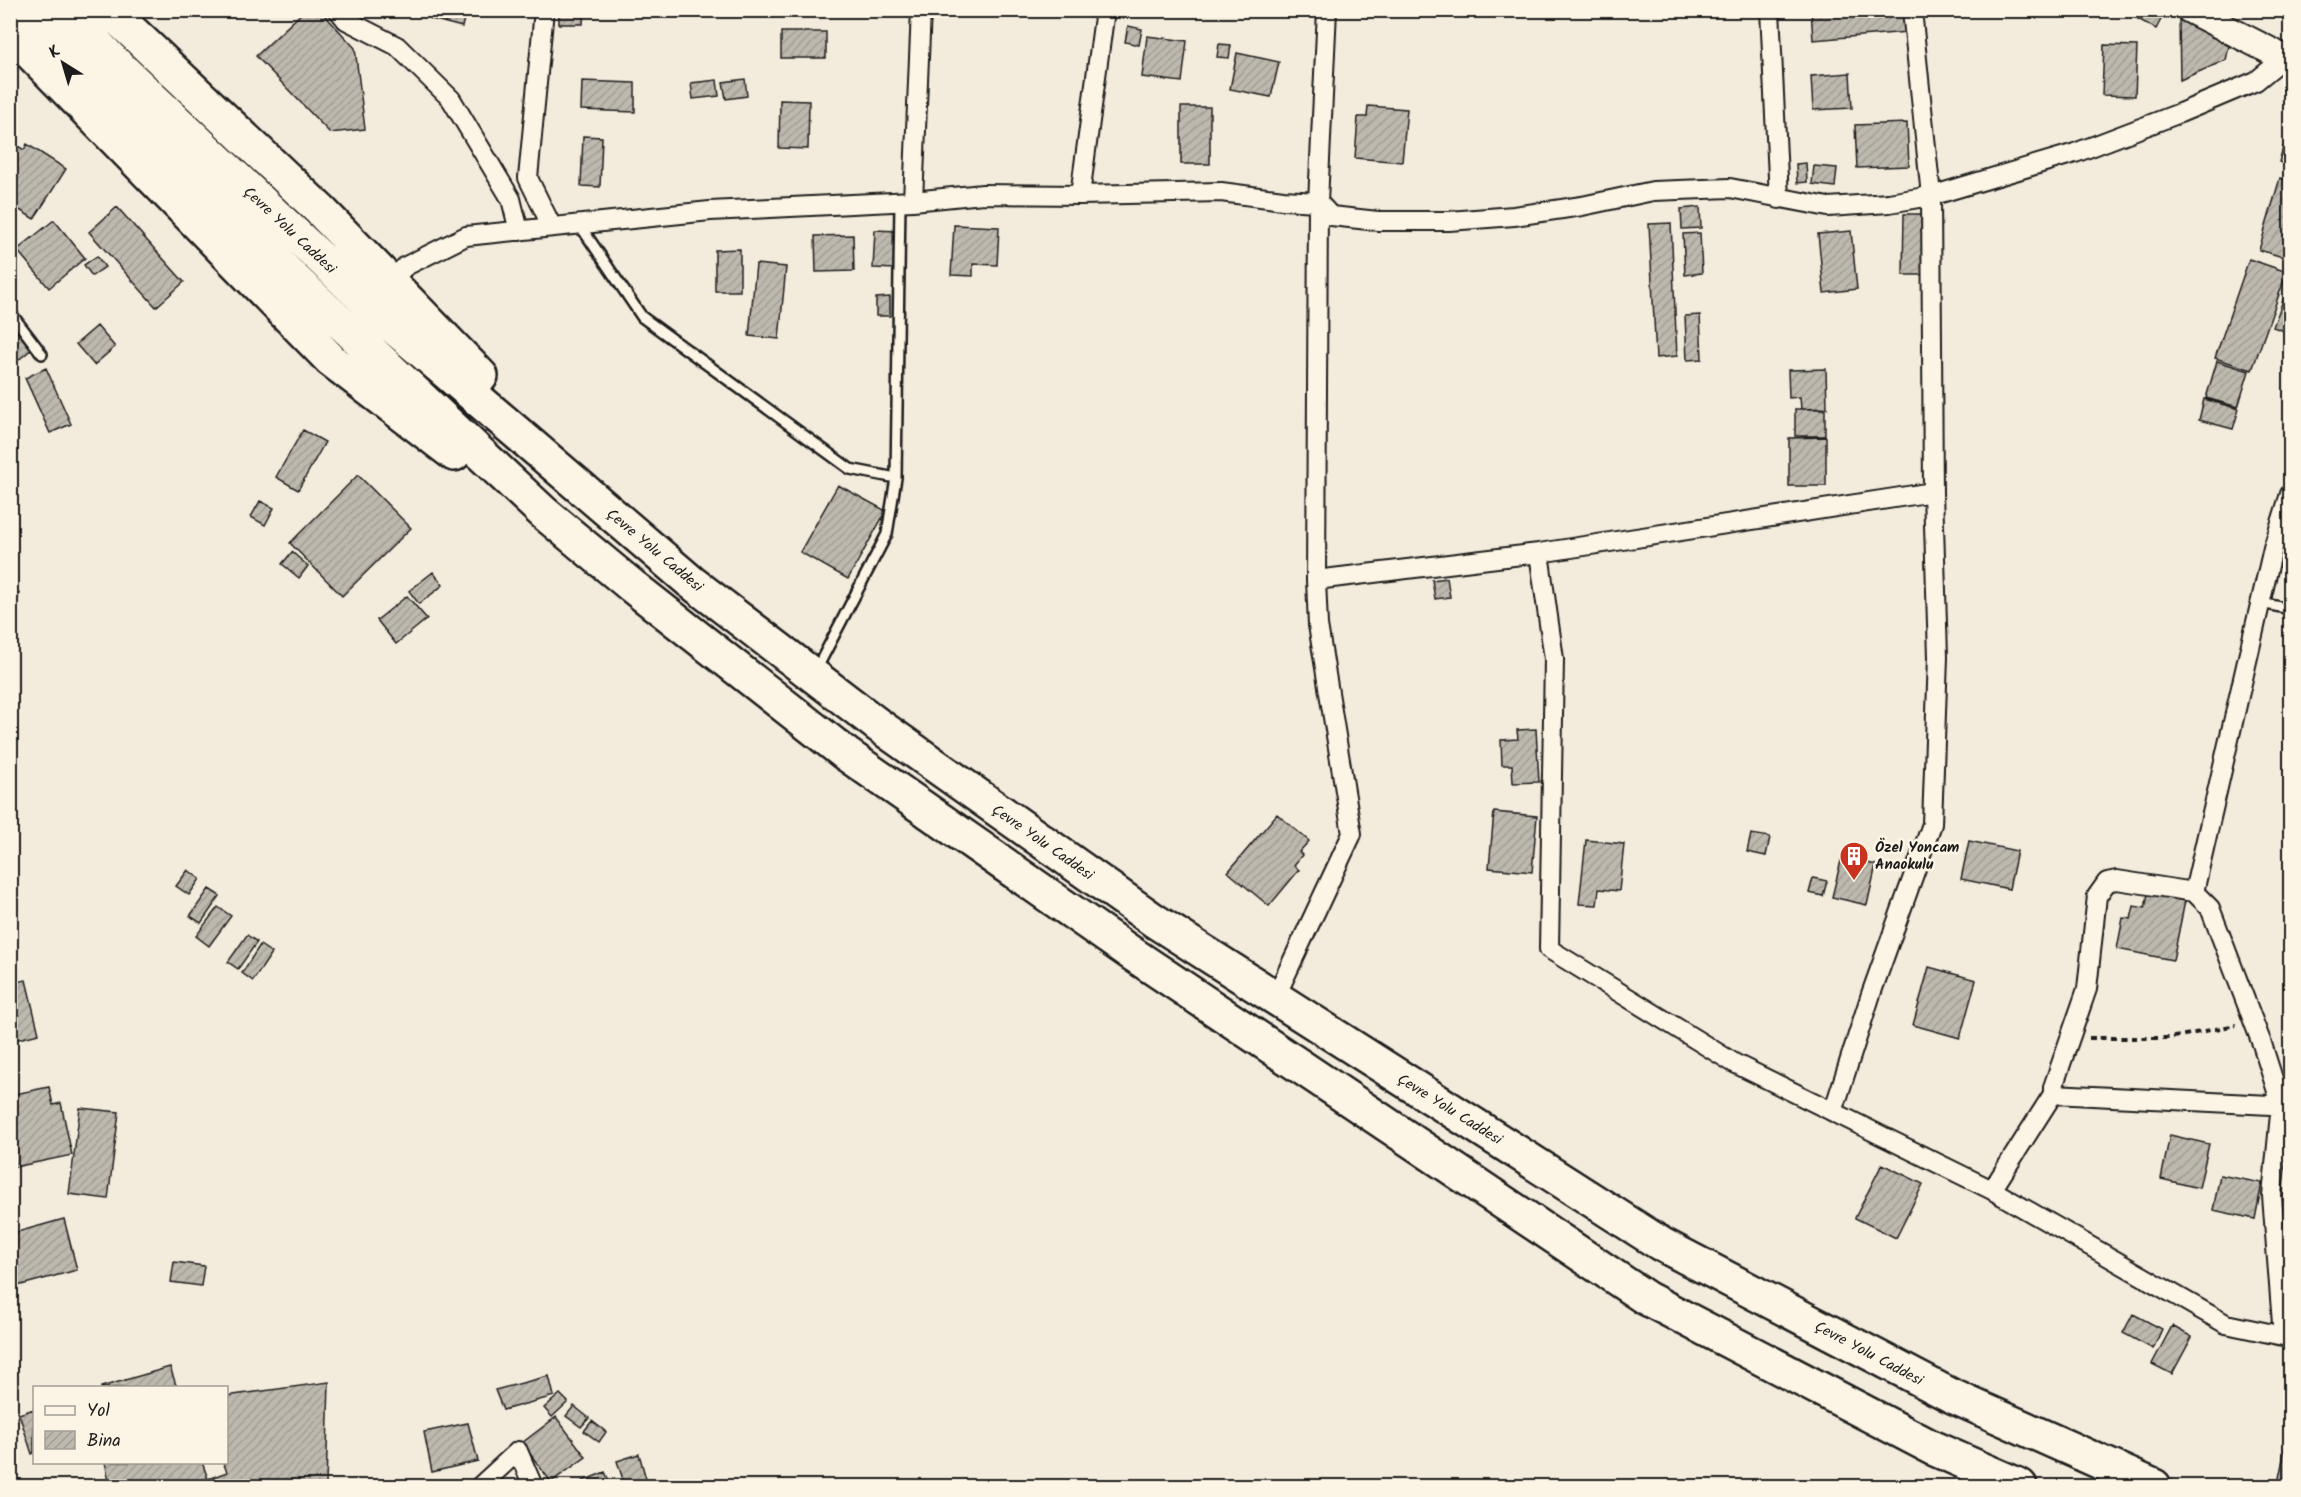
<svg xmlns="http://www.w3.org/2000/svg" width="2301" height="1497" viewBox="0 0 2301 1497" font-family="Kalam,sans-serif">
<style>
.building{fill:url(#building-hatch);stroke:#1c1c1c;stroke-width:1.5}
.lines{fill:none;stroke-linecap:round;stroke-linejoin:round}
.lane-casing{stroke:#1c1c1c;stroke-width:14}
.street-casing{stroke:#1c1c1c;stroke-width:22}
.secondary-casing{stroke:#1c1c1c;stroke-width:30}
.highway-casing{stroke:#1c1c1c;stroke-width:38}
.path{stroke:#1c1c1c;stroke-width:4;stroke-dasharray:6 4.5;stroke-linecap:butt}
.lane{stroke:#fcf5e5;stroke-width:9}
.street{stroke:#fcf5e5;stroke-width:18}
.secondary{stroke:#fcf5e5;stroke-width:26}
.highway{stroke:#fcf5e5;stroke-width:33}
.labels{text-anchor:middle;stroke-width:5;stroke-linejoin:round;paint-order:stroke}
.street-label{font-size:15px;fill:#1c1c1c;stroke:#fcf5e5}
.poi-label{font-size:15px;font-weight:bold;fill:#1c1c1c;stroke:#fcf5e5;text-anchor:start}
</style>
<defs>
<pattern id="building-hatch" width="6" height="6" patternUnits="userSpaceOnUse" patternTransform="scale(1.5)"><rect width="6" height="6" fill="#beb9ae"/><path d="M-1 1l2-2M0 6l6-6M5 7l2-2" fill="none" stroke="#a39e95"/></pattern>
</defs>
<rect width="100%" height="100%" fill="#f3ecdd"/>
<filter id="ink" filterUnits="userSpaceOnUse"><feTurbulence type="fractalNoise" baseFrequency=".0167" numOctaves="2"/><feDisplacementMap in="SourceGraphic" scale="12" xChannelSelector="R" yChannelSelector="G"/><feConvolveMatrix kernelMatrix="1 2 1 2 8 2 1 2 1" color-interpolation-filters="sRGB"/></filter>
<g filter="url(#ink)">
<path class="building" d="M305 10H320L355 48 365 129 330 133 256 56Z
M433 10H466L462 27 431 19Z
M559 10H584L583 24H559Z
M1811 10H1905L1907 32 1813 40Z
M2143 10H2166L2156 29 2138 19Z
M2179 19 2229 46 2226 60 2180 80Z
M1128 26 1142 29 1139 45 1125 42Z
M781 32H826V58H781Z
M1147 36 1187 41 1182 82 1142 77Z
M1219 44 1231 45 1229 58 1217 57Z
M2104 45 2137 46 2135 96 2102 95Z
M1237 53 1279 62 1271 97 1230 89Z
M1850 73 1852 108 1813 110 1811 76Z
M745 79 747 96 726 99 723 82Z
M717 80 719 96 693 99 691 83Z
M582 81 635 83V112L581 110Z
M780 100 809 101 808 149 779 148Z
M1368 106 1407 109 1402 162 1355 158 1358 117H1367Z
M1181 107H1210V164H1181Z
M2290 122V166L2279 162Z
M1907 123 1909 166 1857 168 1855 125Z
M583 136 602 137 600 187 581 186Z
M10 141 24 150 27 144 66 169 34 219 10 204Z
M1806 163 1807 182 1797 183 1796 164Z
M1814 166 1837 168 1835 187 1812 184Z
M2280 178 2290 181V232L2283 257 2259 250Z
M117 207 184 282 156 307 89 232Z
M1700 207 1701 228 1682 229 1681 209Z
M1904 214H1923V275H1903Z
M54 220 85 258 49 288 17 250Z
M1671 223 1677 356 1656 358 1649 224Z
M954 225 999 227 997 265 973 264V276L951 275Z
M875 230 897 231 896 269 873 268Z
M1851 231 1857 289 1824 293 1818 234Z
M1700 233 1702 273 1685 275 1683 234Z
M853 235 854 271 816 272 815 236Z
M740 249V291H715V250Z
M97 256 105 267 92 276 84 265Z
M2249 259 2287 272 2252 370 2215 358Z
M756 264 786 267 779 339 749 336Z
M2285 295 2290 297V333L2273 327Z
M890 297V316H876V298Z
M1700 315 1702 359 1687 360 1685 316Z
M10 323 33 348 10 367Z
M97 326 115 347 94 365 76 344Z
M2217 361 2249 371 2238 407 2206 398Z
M46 368 71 424 50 433 25 378Z
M1826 369 1827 408 1801 409 1800 397 1789 398 1788 370Z
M2204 399 2239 409 2233 429 2199 420Z
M1795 409H1825V436H1795Z
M303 430 325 442 298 490 276 477Z
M1826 437V486H1789V438Z
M358 475 411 528 342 596 290 543Z
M838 485 886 511 848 579 800 552Z
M260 501 274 508 265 525 251 517Z
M292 552 308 566 299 578 282 564Z
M433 572 443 585 419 604 409 591Z
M1447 578 1450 597 1435 599 1432 580Z
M10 591 19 593 12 626H10Z
M407 596 427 619 396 644 377 620Z
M1536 729 1539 782 1513 783 1512 765H1502L1501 740 1518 739 1517 730Z
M1494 812 1537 816 1532 872 1489 868Z
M1277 814 1309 841 1299 852 1302 855 1294 865 1299 870 1269 906 1228 872Z
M1751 834 1770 837 1766 856 1747 852Z
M1586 840 1624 844 1619 891 1599 889 1597 905 1579 904Z
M1969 841 2017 851 2009 889 1961 879Z
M1842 857 1876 865 1867 905 1832 897Z
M188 870 200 879 189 895 176 886Z
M1813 878 1827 881 1823 896 1809 893Z
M209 889 220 896 201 923 190 916Z
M2148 894 2185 901 2173 960 2117 949 2123 918 2131 919 2134 906 2145 908Z
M218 907 231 916 209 946 196 936Z
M247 935 257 942 238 969 228 962Z
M260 945 272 953 253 981 242 973Z
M1929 967 1976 980 1960 1038 1913 1025Z
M26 980 39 1034 10 1041V983Z
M49 1087 53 1105 61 1103 72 1155 10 1168V1095Z
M80 1108 119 1112 108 1199 69 1194Z
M2170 1135 2209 1144 2199 1188 2161 1179Z
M1882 1164 1923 1184 1896 1238 1855 1218Z
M2220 1175 2262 1183 2255 1219 2213 1210Z
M64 1219 77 1270 10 1288V1234Z
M174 1262 204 1266 201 1286 171 1282Z
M2133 1314 2162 1329 2153 1349 2123 1333Z
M2172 1326 2192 1337 2172 1374 2152 1364Z
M170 1367 177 1388H101V1387Z
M549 1376 554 1396 503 1410 495 1390Z
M329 1382 326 1486H110L105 1462H202L208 1479 227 1472 223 1462H226V1396Z
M560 1394 568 1402 552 1417 544 1408Z
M574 1406 589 1418 581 1427 566 1416Z
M34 1409V1453L32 1454 19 1414Z
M556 1417 586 1457 551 1482 522 1443Z
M592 1421 606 1432 599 1442 584 1431Z
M468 1423 478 1461 432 1472 424 1432Z
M2289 1429H2290V1485L2278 1483Z
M639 1454 648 1486H625L617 1461Z
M605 1472 610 1483 600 1486H574L573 1485Z"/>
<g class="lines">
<g class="lane-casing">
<path id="lane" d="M579 224 642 317 850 469 896 478 900 202
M10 312 42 354
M2261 603 2290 609
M816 670 887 534 896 478"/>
</g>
<g class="street-casing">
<path id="street" d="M338 10 346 20 397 46 451 99 511 199 519 231
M544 10 528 178 552 227
M1770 10 1779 199
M1080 195 1105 10
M913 201 921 10
M388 282 406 266 466 236 710 211 913 201 983 194 1080 195 1221 192 1283 200 1318 202 1331 216 1378 221H1449L1514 216 1582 206 1653 191 1730 188 1828 207 1889 203 1931 196 2075 153 2180 113 2256 81 2284 58
M2290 494 2273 548 2194 892 2210 908 2262 1044 2281 1104 2272 1196 2283 1336 2290 1337
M1539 553 1554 659 1549 949 1734 1063 1992 1190 2226 1324 2283 1336
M1316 580 1539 553 1933 492
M1275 998 1352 834 1318 625 1316 580 1318 202 1327 10
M2053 1094 2290 1106
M1833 1112 1871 994 1932 824 1938 657 1933 492 1931 196 1912 10
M1992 1190 2053 1094V1087L2087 989 2097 896 2107 882 2117 880 2194 892
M480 1486 518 1451 533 1486"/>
</g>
<g class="secondary-casing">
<path id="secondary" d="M2190 10 2290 61"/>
</g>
<g class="highway-casing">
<path id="highway" d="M23 10 294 279 544 513 632 586 846 754 1131 953 1646 1298 1935 1449 2020 1486
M65 10 111 59 390 324 691 582 878 725 1155 921 1661 1244 1950 1395 2154 1486
M109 10 321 211 481 376
M10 32 331 360 454 454"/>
</g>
<path class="path" d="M2089 1038H2169L2236 1025"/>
<use href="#lane" class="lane"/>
<use href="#street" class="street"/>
<use href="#secondary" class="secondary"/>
<use href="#highway" class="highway"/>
</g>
</g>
<defs>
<g id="building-pin" transform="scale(1.5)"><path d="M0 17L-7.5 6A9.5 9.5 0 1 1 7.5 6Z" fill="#c8321e" stroke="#fcf5e5"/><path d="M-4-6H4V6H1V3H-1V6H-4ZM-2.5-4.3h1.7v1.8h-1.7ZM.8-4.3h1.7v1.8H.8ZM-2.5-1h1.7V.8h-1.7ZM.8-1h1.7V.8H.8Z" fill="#fff"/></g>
</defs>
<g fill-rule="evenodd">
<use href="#building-pin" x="1854" y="856"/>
</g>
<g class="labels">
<g class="street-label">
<text transform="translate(290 230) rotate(43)" y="5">Çevre Yolu Caddesi</text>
<text transform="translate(655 550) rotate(40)" y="5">Çevre Yolu Caddesi</text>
<text transform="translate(1043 842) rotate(35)" y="5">Çevre Yolu Caddesi</text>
<text transform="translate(1450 1109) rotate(32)" y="5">Çevre Yolu Caddesi</text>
<text transform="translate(1869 1353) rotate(28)" y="5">Çevre Yolu Caddesi</text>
</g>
<g class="poi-label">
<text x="1875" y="852">Özel Yoncam<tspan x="1875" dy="17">Anaokulu</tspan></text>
</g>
</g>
<rect width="2301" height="1497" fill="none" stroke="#fcf5e5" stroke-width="36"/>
<rect x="18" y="18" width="2265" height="1461" fill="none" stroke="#1c1c1c" stroke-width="2" filter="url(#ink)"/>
<rect x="33" y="1386" width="195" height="78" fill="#fcf5e5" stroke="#a29e95" stroke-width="1.5"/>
<rect x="45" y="1406" width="30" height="9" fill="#fcf5e5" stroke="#a29e95" stroke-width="1.5"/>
<text x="87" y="1416" font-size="18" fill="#1c1c1c">Yol</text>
<rect x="45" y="1431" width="30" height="18" fill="url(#building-hatch)" stroke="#a29e95" stroke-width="1.5"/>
<text x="87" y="1446" font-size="18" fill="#1c1c1c">Bina</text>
<g transform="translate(63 63) rotate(323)" stroke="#fcf5e5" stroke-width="4.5" paint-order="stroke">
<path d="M0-4.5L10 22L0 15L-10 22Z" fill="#1c1c1c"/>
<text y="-9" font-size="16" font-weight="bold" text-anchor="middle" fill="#1c1c1c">K</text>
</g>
</svg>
